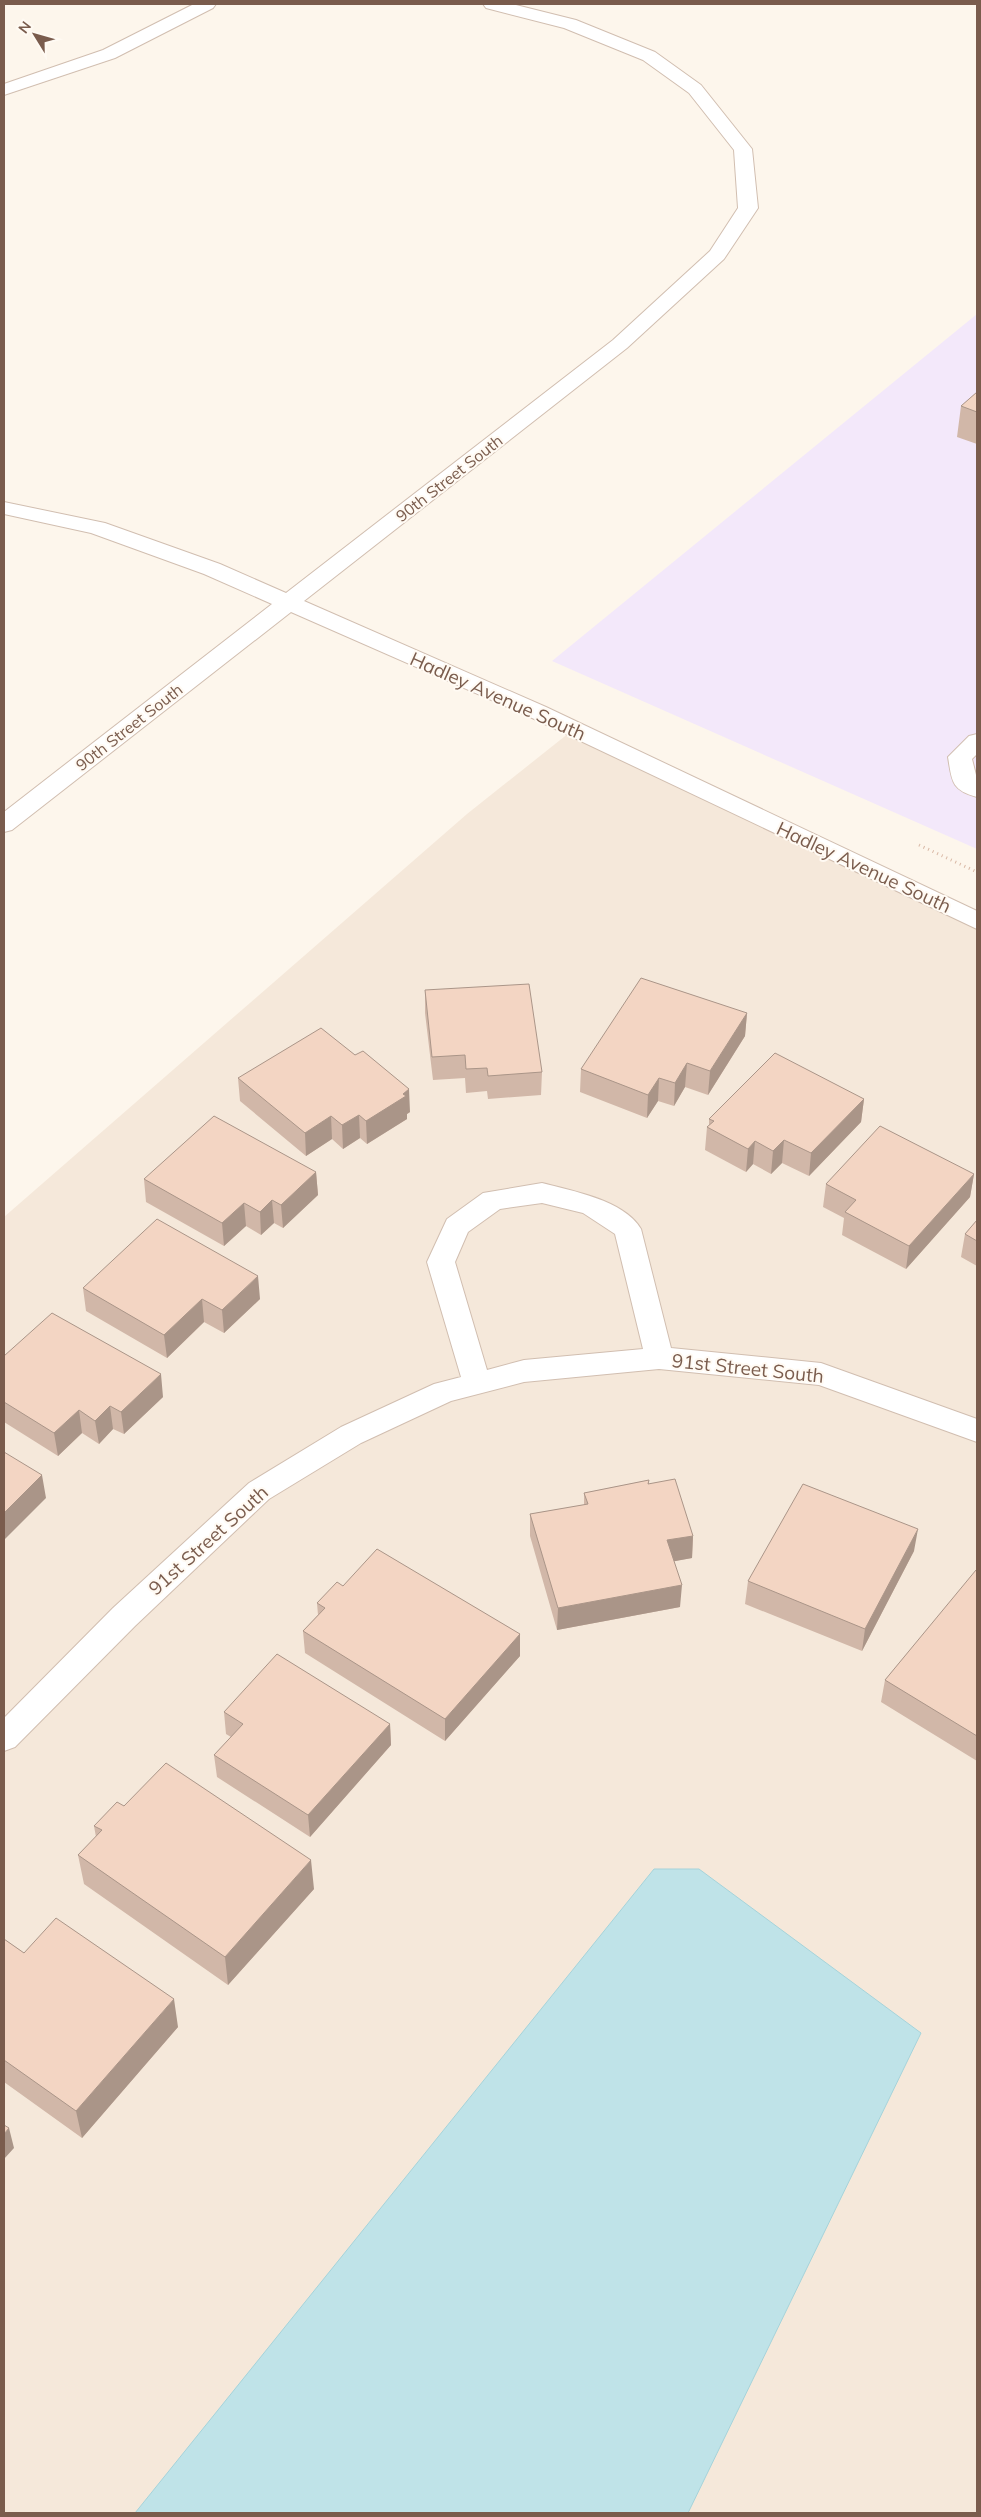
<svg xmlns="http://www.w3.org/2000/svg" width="981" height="2517" viewBox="0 0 981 2517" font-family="Mulish,sans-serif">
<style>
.residential{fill:#f5e8da}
.education{fill:#f3e8fa}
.water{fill:#bfe3e8;stroke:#a5d3da}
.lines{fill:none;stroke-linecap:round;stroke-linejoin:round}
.minor-casing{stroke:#d1beb0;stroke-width:2}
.path{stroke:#d9b8a5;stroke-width:3;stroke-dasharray:1 4;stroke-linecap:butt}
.minor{fill:#fff;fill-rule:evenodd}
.wall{fill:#d1b7a8}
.shaded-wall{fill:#aa9588}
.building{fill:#f3d5c3;stroke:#aa9588}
.labels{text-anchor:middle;stroke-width:4;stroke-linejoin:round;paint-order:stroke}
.far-street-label{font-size:16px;fill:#7a5c4d;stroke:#fffaf3}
.street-label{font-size:19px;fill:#7a5c4d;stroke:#fffaf3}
</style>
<rect width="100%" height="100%" fill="#fdf6ec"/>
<path class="residential" d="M574 729 977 919V2513H4V1217L467 814Z"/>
<path class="education" d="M977 314V849L552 661Z"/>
<path class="water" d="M654 1869H699L921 2033 688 2513H135Z"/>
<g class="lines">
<g class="minor-casing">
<path id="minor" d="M194 4H216L213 8 115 58 4 95V84L103 50Z
M483 4H512L576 20 655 52 701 85 752 149 758 208 724 259 627 348 304 601 546 707 977 911V929L530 717 291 612 12 830 4 832V812L272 604 204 574 91 533 4 514V502L105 523 220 564 286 593 613 340 710 251 738 208 734 150 689 93 643 60 564 28 486 8Z
M977 734V754L972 759 977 779V797C951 790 952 781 948 757L969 736Z
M542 1183C572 1191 624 1200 641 1229L671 1348 821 1363 977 1419V1442L819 1385 659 1369 524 1382 451 1401 361 1443 269 1499 135 1626 15 1747 4 1751V1718L113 1608 249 1483 341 1427 434 1384 461 1377 427 1262 447 1219 483 1193ZM542 1203 583 1213 615 1234 643 1349 524 1360 487 1370 455 1262 468 1232 500 1209Z"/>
</g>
<path class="path" d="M919 845 977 872"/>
<use href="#minor" class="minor"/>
</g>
<path class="wall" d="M977 392V444L957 437 961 406Z
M425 990 542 1072 541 1095 488 1099 487 1091 466 1093 465 1078 433 1080 425 1013Z
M747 1013 745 1036 708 1095 685 1087 674 1106 658 1101 647 1118 580 1092 581 1069Z
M238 1078 410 1112 407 1114V1119L367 1144 360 1138 343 1149 332 1139 306 1156 240 1101Z
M864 1099 861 1122 809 1176 782 1163 771 1174 753 1164 746 1172 705 1150 707 1127 709 1126V1119Z
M316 1172 318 1195 283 1228 274 1223 261 1235 246 1226 224 1246 146 1202 144 1179Z
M974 1174 970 1197 906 1269 842 1235 844 1218 823 1207 826 1184Z
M977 1220V1266L961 1257 965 1234Z
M83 1288 260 1299 224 1333 204 1322 167 1358 86 1311Z
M4 1356 163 1397 124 1434 113 1429 99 1444 82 1433 58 1456 4 1422Z
M649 1480V1484L693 1536 692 1558 674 1561 680 1607 557 1630 530 1536V1514L584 1505V1493Z
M914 1551 862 1651 745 1604 748 1581Z
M977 1571V1761L881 1702 885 1680Z
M343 1586 520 1634V1656L445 1741 305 1653 303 1631 318 1615 317 1603Z
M224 1712 390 1724 391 1745 310 1837 217 1777 214 1755 231 1737 226 1734Z
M124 1806 314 1889 228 1985 84 1884 78 1855 96 1837 94 1826Z
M4 1939 24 1953 178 2027 82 2138 4 2082Z"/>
<path class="shaded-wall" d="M747 1013 745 1036 708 1095 710 1071Z
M687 1063 685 1087 674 1106 675 1083Z
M659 1078 658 1101 647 1118 648 1095Z
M409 1089 410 1112 407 1114V1119L367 1144 366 1121Z
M864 1099 861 1122 809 1176 811 1153Z
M359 1115 360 1138 343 1149 342 1125Z
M331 1116 332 1139 306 1156 305 1133Z
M784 1140 782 1163 771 1174 773 1151Z
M755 1141 753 1164 746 1172 748 1149Z
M316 1172 318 1195 283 1228 281 1205Z
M974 1174 970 1197 906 1269 909 1246Z
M272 1200 274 1223 261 1235 260 1212Z
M244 1203 246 1226 224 1246 222 1223Z
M258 1276 260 1299 224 1333 222 1310Z
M202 1299 204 1322 167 1358 164 1335Z
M161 1374 163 1397 124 1434 121 1412Z
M110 1406 113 1429 99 1444 95 1421Z
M79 1410 82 1433 58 1456 54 1433Z
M42 1475 46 1498 4 1540V1513Z
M918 1529 914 1551 862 1651 865 1629Z
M693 1536 692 1558 665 1563 667 1540Z
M682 1585 680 1607 557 1630 558 1608Z
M520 1634V1656L445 1741V1719Z
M390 1724 391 1745 310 1837 308 1815Z
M311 1860 314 1889 228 1985 225 1957Z
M174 1999 178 2027 82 2138 76 2111Z
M9 2128 14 2148 4 2159V2134Z"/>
<path class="building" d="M977 392V412L961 406Z
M641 978 747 1013 710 1071 687 1063 675 1083 659 1078 648 1095 581 1069Z
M529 984 542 1072 488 1076 487 1068 466 1069 465 1055 432 1057 425 990Z
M321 1028 355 1055 363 1051 409 1089 403 1094 406 1096 366 1121 359 1115 342 1125 331 1116 305 1133 238 1078Z
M775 1053 864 1099 811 1153 784 1140 773 1151 755 1141 748 1149 707 1127 714 1121 709 1119Z
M214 1116 316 1172 281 1205 272 1200 260 1212 244 1203 222 1223 144 1179Z
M880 1126 974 1174 909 1246 845 1212 856 1200 826 1184Z
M157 1219 258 1276 222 1310 202 1299 164 1335 83 1288Z
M977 1220V1241L965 1234Z
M52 1313 161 1374 121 1412 110 1406 95 1421 79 1410 54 1433 4 1402V1356Z
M4 1452 42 1475 4 1513Z
M675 1479 693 1536 667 1540 682 1585 558 1608 530 1514 588 1504 584 1493 649 1480 648 1484Z
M803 1484 918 1529 865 1629 748 1581Z
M377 1549 520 1634 445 1719 303 1631 325 1608 317 1603 337 1582 343 1586Z
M976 1570 977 1571V1736L885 1680Z
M277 1654 390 1724 308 1815 214 1755 243 1724 224 1712Z
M166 1763 311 1860 225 1957 78 1855 102 1830 94 1826 117 1802 124 1806Z
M56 1918 174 1999 76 2111 4 2060V1939L24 1953Z
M4 2125 9 2128 4 2134Z"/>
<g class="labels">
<g class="far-street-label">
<text transform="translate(449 478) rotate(-38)" y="6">90th Street South</text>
<text transform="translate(129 727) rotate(-38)" y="6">90th Street South</text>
</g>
<g class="street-label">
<text transform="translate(498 696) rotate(24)" y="7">Hadley Avenue South</text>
<text transform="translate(864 867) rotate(25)" y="7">Hadley Avenue South</text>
<text transform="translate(748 1368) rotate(6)" y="7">91st Street South</text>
<text transform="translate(208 1540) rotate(-42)" y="7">91st Street South</text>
</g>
</g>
<rect width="981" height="2517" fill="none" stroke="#7a5c4d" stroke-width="10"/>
<g transform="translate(35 35) rotate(307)" stroke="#fffaf3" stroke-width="4" paint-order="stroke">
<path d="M0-4L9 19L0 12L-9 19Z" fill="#7a5c4d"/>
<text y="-8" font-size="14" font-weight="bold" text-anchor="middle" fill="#7a5c4d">N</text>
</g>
</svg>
